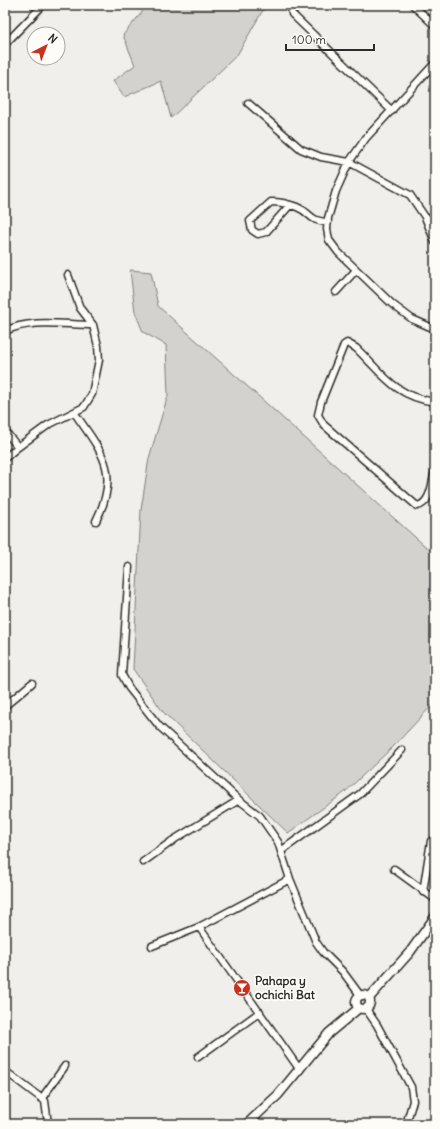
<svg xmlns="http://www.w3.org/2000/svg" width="440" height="1129" viewBox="0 0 440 1129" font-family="Delius,sans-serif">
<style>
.green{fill:#d3d2cf;stroke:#7f7e7d}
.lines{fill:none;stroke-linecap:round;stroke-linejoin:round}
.street-casing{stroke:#2b2b2b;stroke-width:9}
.secondary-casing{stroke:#2b2b2b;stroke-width:11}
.street{stroke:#fdfcf7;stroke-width:6}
.secondary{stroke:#fdfcf7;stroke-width:8}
.labels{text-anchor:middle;stroke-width:3.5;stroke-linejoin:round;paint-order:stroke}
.poi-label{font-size:12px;font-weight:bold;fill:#2b2b2b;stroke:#fdfcf7;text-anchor:start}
</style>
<rect width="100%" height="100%" fill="#f0efeb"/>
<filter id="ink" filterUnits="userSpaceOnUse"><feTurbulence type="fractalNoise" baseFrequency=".025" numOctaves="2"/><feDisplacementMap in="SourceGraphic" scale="8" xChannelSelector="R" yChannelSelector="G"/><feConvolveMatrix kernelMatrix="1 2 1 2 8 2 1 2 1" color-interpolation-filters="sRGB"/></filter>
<g filter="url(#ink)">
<path class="green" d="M148 5H266L237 55 171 118 161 81 124 97 113 81 135 65 123 35Z
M130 270 151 272 158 306 435 555V702L393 747 344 793 288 833 163 712 133 669 141 510 149 458 168 395 166 345 143 332 135 312Z"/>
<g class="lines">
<g class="street-casing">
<path id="street" d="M293 5 291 8 292 14 392 111
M413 5 435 26
M5 44 43 5
M435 63 366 138 349 162 336 191 328 218 327 229 329 240 338 252 392 304 412 319 435 329
M248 103 301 149 321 157 349 162 410 195 425 217 435 242
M290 205 266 232 258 234 252 230 250 221 271 202C279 202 289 204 297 207 312 213 308 221 328 222
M425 217 435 221
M336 292 356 270
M5 331C32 318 64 325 93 325
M435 402C394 396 383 374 356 348L347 343 344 345 321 402 318 415 324 425 417 506C431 504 432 482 435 470
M74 412C102 453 121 471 96 521
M5 431 18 447 5 458
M18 447 48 425 84 407 92 394 99 360 98 346 93 325 80 308 68 275
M129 567 122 675 129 688 159 726 239 800 260 816 278 842 290 879 316 942 323 952 343 972 360 995
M5 706 32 683
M281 851 360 794 402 750
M143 862 175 839 239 800
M394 869 435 899
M423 892 431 841
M199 927 300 1070
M152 946 199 927 290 879
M366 1009 377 1025 411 1087 413 1101 406 1124
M198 1057 260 1012
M5 1071 45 1101 48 1124
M42 1098 65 1066"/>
</g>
<g class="secondary-casing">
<path id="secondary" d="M356 1002a7 7 0 1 1 14 0a7 7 0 1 1-14 0Z
M369 998 410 952 435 917
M247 1124 278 1095 329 1033 359 1008"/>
</g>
<use href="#street" class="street"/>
<use href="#secondary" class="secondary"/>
</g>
</g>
<defs>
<g id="bar-disc" transform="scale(0.9)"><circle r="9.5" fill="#c8321e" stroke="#fdfcf7"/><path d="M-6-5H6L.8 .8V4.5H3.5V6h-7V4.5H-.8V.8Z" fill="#fff"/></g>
</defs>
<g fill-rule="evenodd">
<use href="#bar-disc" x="242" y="988"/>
</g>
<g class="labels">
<g class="poi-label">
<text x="255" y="985">Pahapa y<tspan x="255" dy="14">ochichi Bat</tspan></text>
</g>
</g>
<rect width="440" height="1129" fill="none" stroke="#fdfcf7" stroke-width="20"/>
<rect x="10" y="10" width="420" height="1109" fill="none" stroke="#2b2b2b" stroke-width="1.5" filter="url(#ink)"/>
<g transform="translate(46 46) rotate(42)"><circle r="19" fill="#fdfcf7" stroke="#a9a8a5"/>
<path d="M0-3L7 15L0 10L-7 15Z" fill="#c8321e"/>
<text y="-6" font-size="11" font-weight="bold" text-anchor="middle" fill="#2b2b2b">N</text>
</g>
<path d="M286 44v6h88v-6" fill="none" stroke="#2b2b2b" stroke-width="2"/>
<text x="292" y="44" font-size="12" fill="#2b2b2b" stroke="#fdfcf7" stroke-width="3" paint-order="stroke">100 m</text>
</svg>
